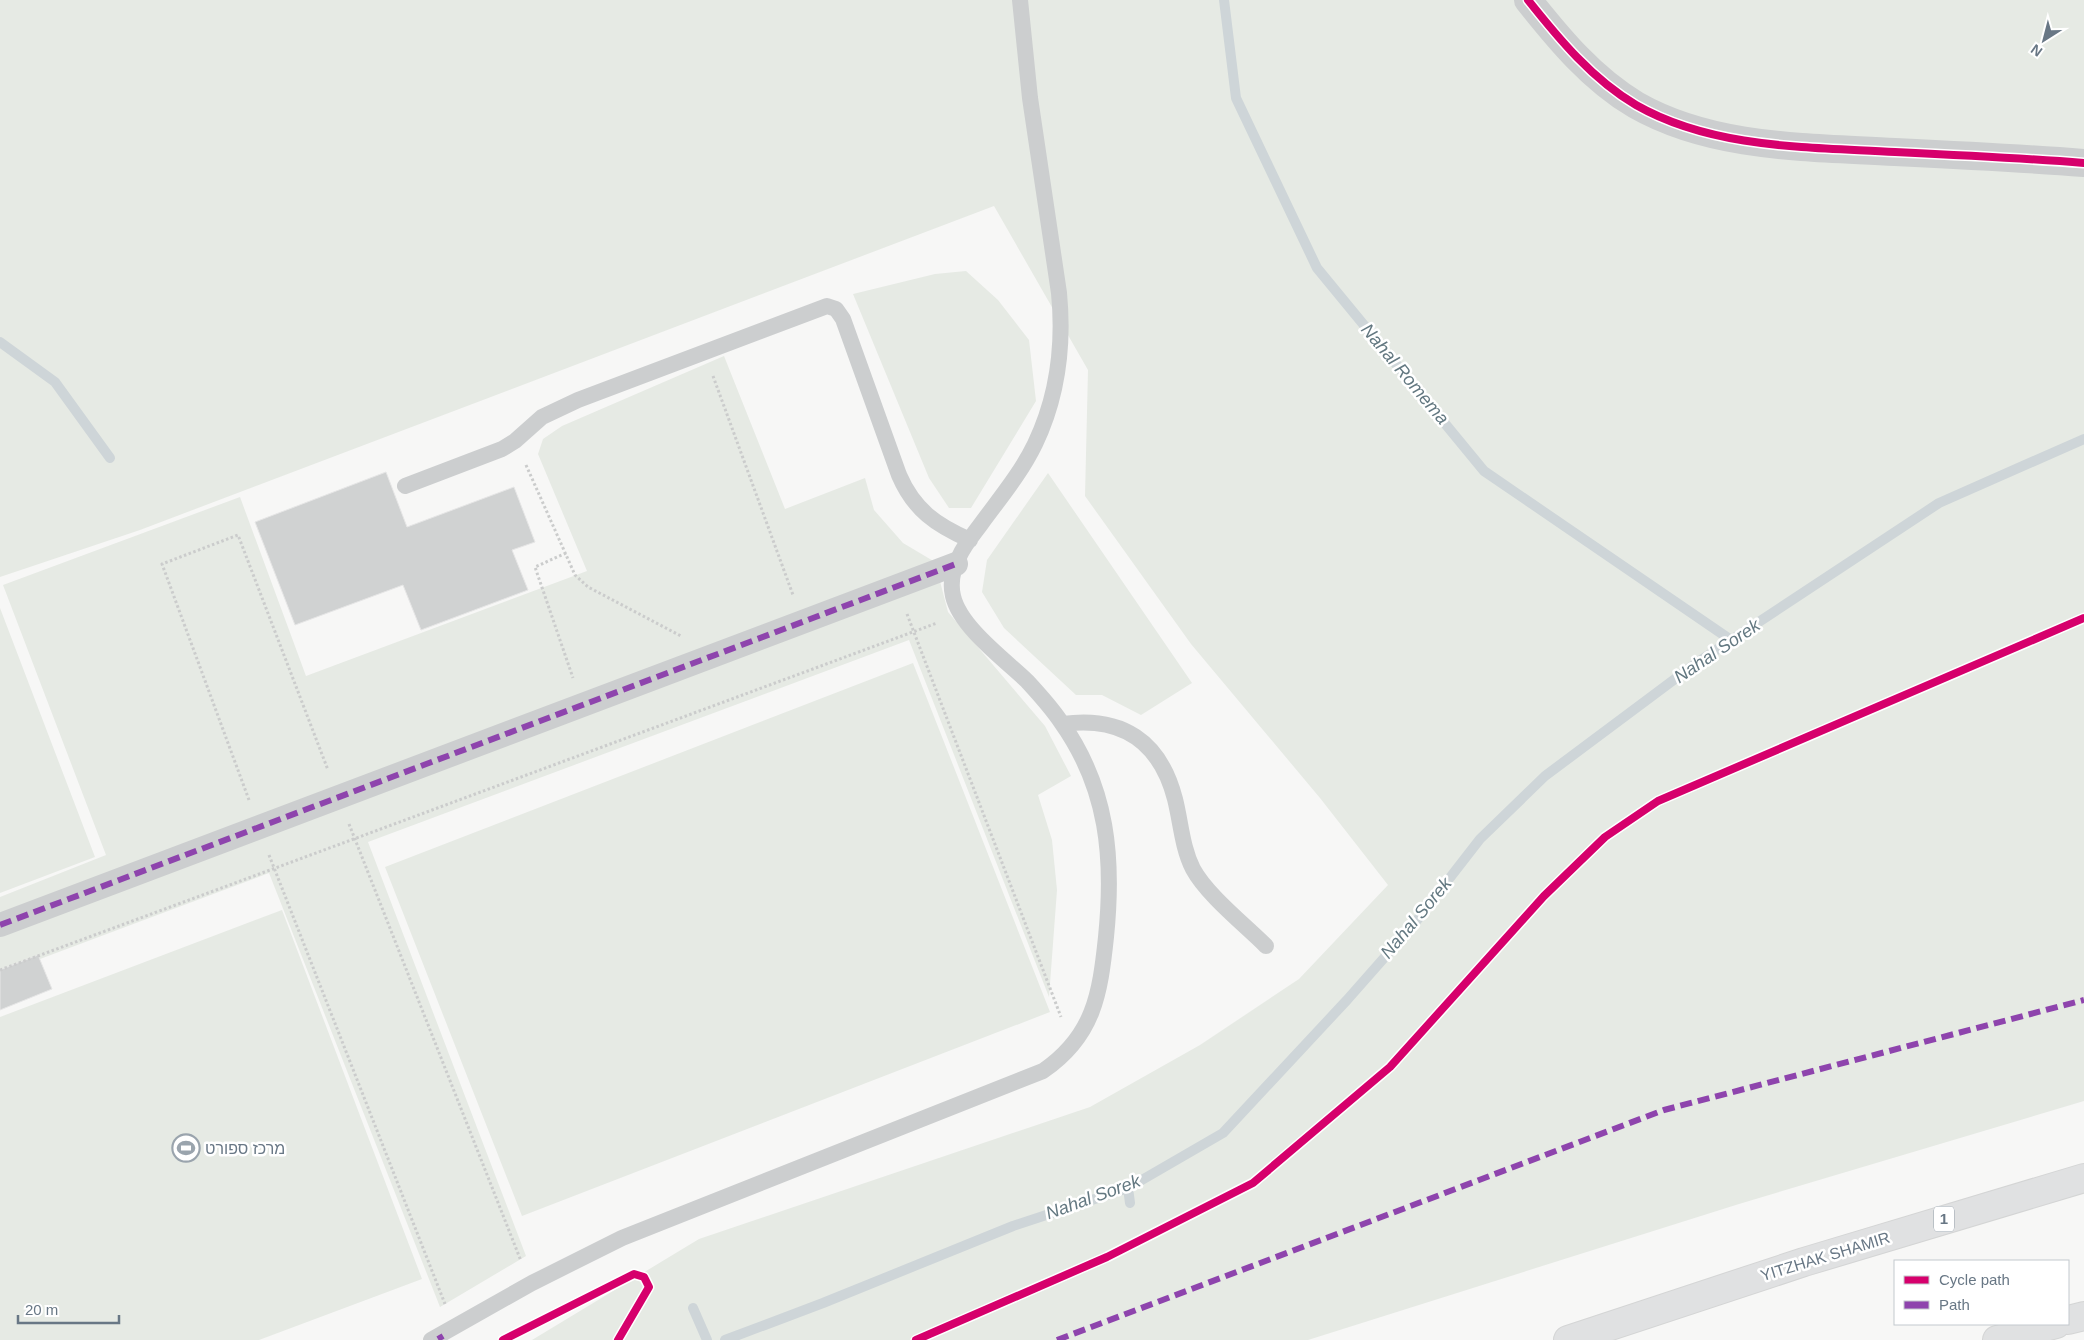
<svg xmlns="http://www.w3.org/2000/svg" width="2084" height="1340" viewBox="0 0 2084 1340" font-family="Helvetica,Heebo,sans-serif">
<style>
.green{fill:#e6eae4}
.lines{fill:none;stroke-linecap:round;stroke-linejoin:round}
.stream{stroke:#ced5d8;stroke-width:10}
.building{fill:#d0d2d2;stroke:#e6e6e6}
.trunk-casing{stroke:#d4d5d5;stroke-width:30}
.path{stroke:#cbcccc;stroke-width:3;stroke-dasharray:2.5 2.5;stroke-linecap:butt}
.service{stroke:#cccecf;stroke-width:16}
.pedestrian{stroke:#cccecf;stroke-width:24}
.minor{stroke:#cccecf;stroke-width:28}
.trunk{stroke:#e0e1e2;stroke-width:28}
.quiet{stroke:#8e44ad;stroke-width:6;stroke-dasharray:12 6;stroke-linecap:butt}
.cycleway-casing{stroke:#fff;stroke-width:11}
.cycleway{stroke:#d6006c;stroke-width:8}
.labels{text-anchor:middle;stroke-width:5;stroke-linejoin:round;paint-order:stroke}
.shield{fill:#fff;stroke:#95a0aa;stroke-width:1}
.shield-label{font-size:15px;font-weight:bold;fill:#687785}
.poi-label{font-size:16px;fill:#687785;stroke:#fff;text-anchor:start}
.street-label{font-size:16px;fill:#687785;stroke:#fff}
.water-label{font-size:18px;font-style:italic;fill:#637881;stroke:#fff}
</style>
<rect width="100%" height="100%" fill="#f7f7f6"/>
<path class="green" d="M0 0H2084V1101L1739 1204 1308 1340H532L699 1239 1090 1107 1200 1045 1299 979 1388 885 1320 798 1191 644 1085 496 1088 370 994 206 140 530 0 577Z
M966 271 998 300 1029 340 1036 401 971 508H949L929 478 853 294 935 274Z
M724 356 785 509 865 478 874 510 903 543 935 562 948 612 1045 726 1071 776 1038 795 1052 840 1057 890 1049 997 909 640 368 842 526 1256 440 1307 269 873 0 974V897L106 855 3 585 240 497 306 676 587 571 538 454 543 439 562 426Z
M1048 473 1192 683 1141 715 1102 695H1076L1004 628 982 592 987 560Z
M0 608 95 857 0 893Z
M913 663 1050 1012 522 1216 385 867Z
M282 910 422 1279 259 1340H0V1017Z"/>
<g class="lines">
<path class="stream" d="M1224 0 1236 98 1317 268 1484 471 1731 640
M0 342 55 382 110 458
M1128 1188 1130 1203
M693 1308 707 1340
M725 1340 823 1303 1013 1226 1128 1188 1223 1133 1347 1000 1414 924 1480 839 1545 776 1695 664 1939 503 2084 439"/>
</g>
<path class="building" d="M386 472 407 527 514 487 535 542 512 550 528 590 421 630 403 585 295 625 255 522Z
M38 955 52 989 0 1010V970Z"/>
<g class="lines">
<g class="trunk-casing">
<path id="trunk" d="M2068 1320 2084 1316
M1568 1340 1804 1262 2084 1178
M1997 1340 2056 1324"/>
</g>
<path class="path" d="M713 376 793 595
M526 465 575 575 588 587 681 636
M566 553 535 567 573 678
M907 614 1061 1017
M249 800 162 564 238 535 328 770
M349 824 521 1261
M269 855 445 1304
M0 970 937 623"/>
<path class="service" d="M405 486 502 449 515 441 542 417 578 400 827 306 836 309 843 319 899 475C914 510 936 525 970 540
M1063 724C1122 716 1160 741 1175 799 1181 823 1182 847 1193 869 1207 895 1245 925 1266 946
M431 1340 532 1283 622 1238 1043 1071C1094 1036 1100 994 1106 937 1114 858 1108 788 1061 722 1051 707 1039 694 1027 681 1004 659 960 627 953 596 950 583 953 569 959 557 964 545 973 535 981 524 1000 498 1021 473 1035 444 1058 396 1064 345 1059 293L1030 98 1020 0"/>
<path class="pedestrian" d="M0 925 956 564"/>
<path class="minor" d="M1528 0C1559 39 1592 79 1636 105 1713 149 1809 147 1895 152 1958 155 2021 158 2084 163"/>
<use href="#trunk" class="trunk"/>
<path class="quiet" d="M0 925 956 564
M439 1335 442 1340
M1057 1340 1664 1110 2084 1000"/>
<g class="cycleway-casing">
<path id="cycleway" d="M1528 0C1559 39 1592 79 1636 105 1713 149 1809 147 1895 152 1958 155 2021 158 2084 163
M503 1340 634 1274 644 1277 649 1287 618 1340
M916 1340 1107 1257 1253 1183 1390 1067 1544 896 1605 837 1658 801 2084 618"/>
</g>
<use href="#cycleway" class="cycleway"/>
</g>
<defs>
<g id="stadium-ring" transform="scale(1.4375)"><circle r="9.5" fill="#fff" stroke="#9aa4ad" stroke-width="1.5"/><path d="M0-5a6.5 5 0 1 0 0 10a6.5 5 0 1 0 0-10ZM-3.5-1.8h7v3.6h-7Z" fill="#9aa4ad"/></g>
</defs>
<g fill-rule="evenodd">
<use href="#stadium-ring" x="186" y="1148"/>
</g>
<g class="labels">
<rect class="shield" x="1934" y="1206.5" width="20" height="25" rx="4"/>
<g class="shield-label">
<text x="1944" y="1224">1</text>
</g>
<g class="poi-label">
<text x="205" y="1154">מרכז ספורט</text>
</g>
<g class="street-label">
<text transform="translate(1825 1256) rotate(-17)" y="6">YITZHAK SHAMIR</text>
</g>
<g class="water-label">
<text transform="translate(1405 374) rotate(50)" y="6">Nahal Romema</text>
<text transform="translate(1717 651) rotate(-34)" y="6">Nahal Sorek</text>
<text transform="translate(1416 918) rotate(-50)" y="6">Nahal Sorek</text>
<text transform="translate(1093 1197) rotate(-20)" y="6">Nahal Sorek</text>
</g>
</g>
<rect x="1894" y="1260" width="175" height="65" fill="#ffffff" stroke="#c3c9ce"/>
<rect x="1904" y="1276" width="25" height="8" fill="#d6006c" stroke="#c3c9ce"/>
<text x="1939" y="1285" font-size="15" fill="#687785">Cycle path</text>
<rect x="1904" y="1301" width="25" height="8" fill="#8e44ad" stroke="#c3c9ce"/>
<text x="1939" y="1310" font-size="15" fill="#687785">Path</text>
<g transform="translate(2044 40) rotate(216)" stroke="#ffffff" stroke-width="4" paint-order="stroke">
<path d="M0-4L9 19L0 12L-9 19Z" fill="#687785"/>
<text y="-8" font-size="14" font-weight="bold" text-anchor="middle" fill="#687785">N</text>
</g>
<path d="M18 1315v8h101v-8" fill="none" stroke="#687785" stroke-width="2.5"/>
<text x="25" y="1315" font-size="15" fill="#687785" stroke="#ffffff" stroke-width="4" paint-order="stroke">20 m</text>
</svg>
